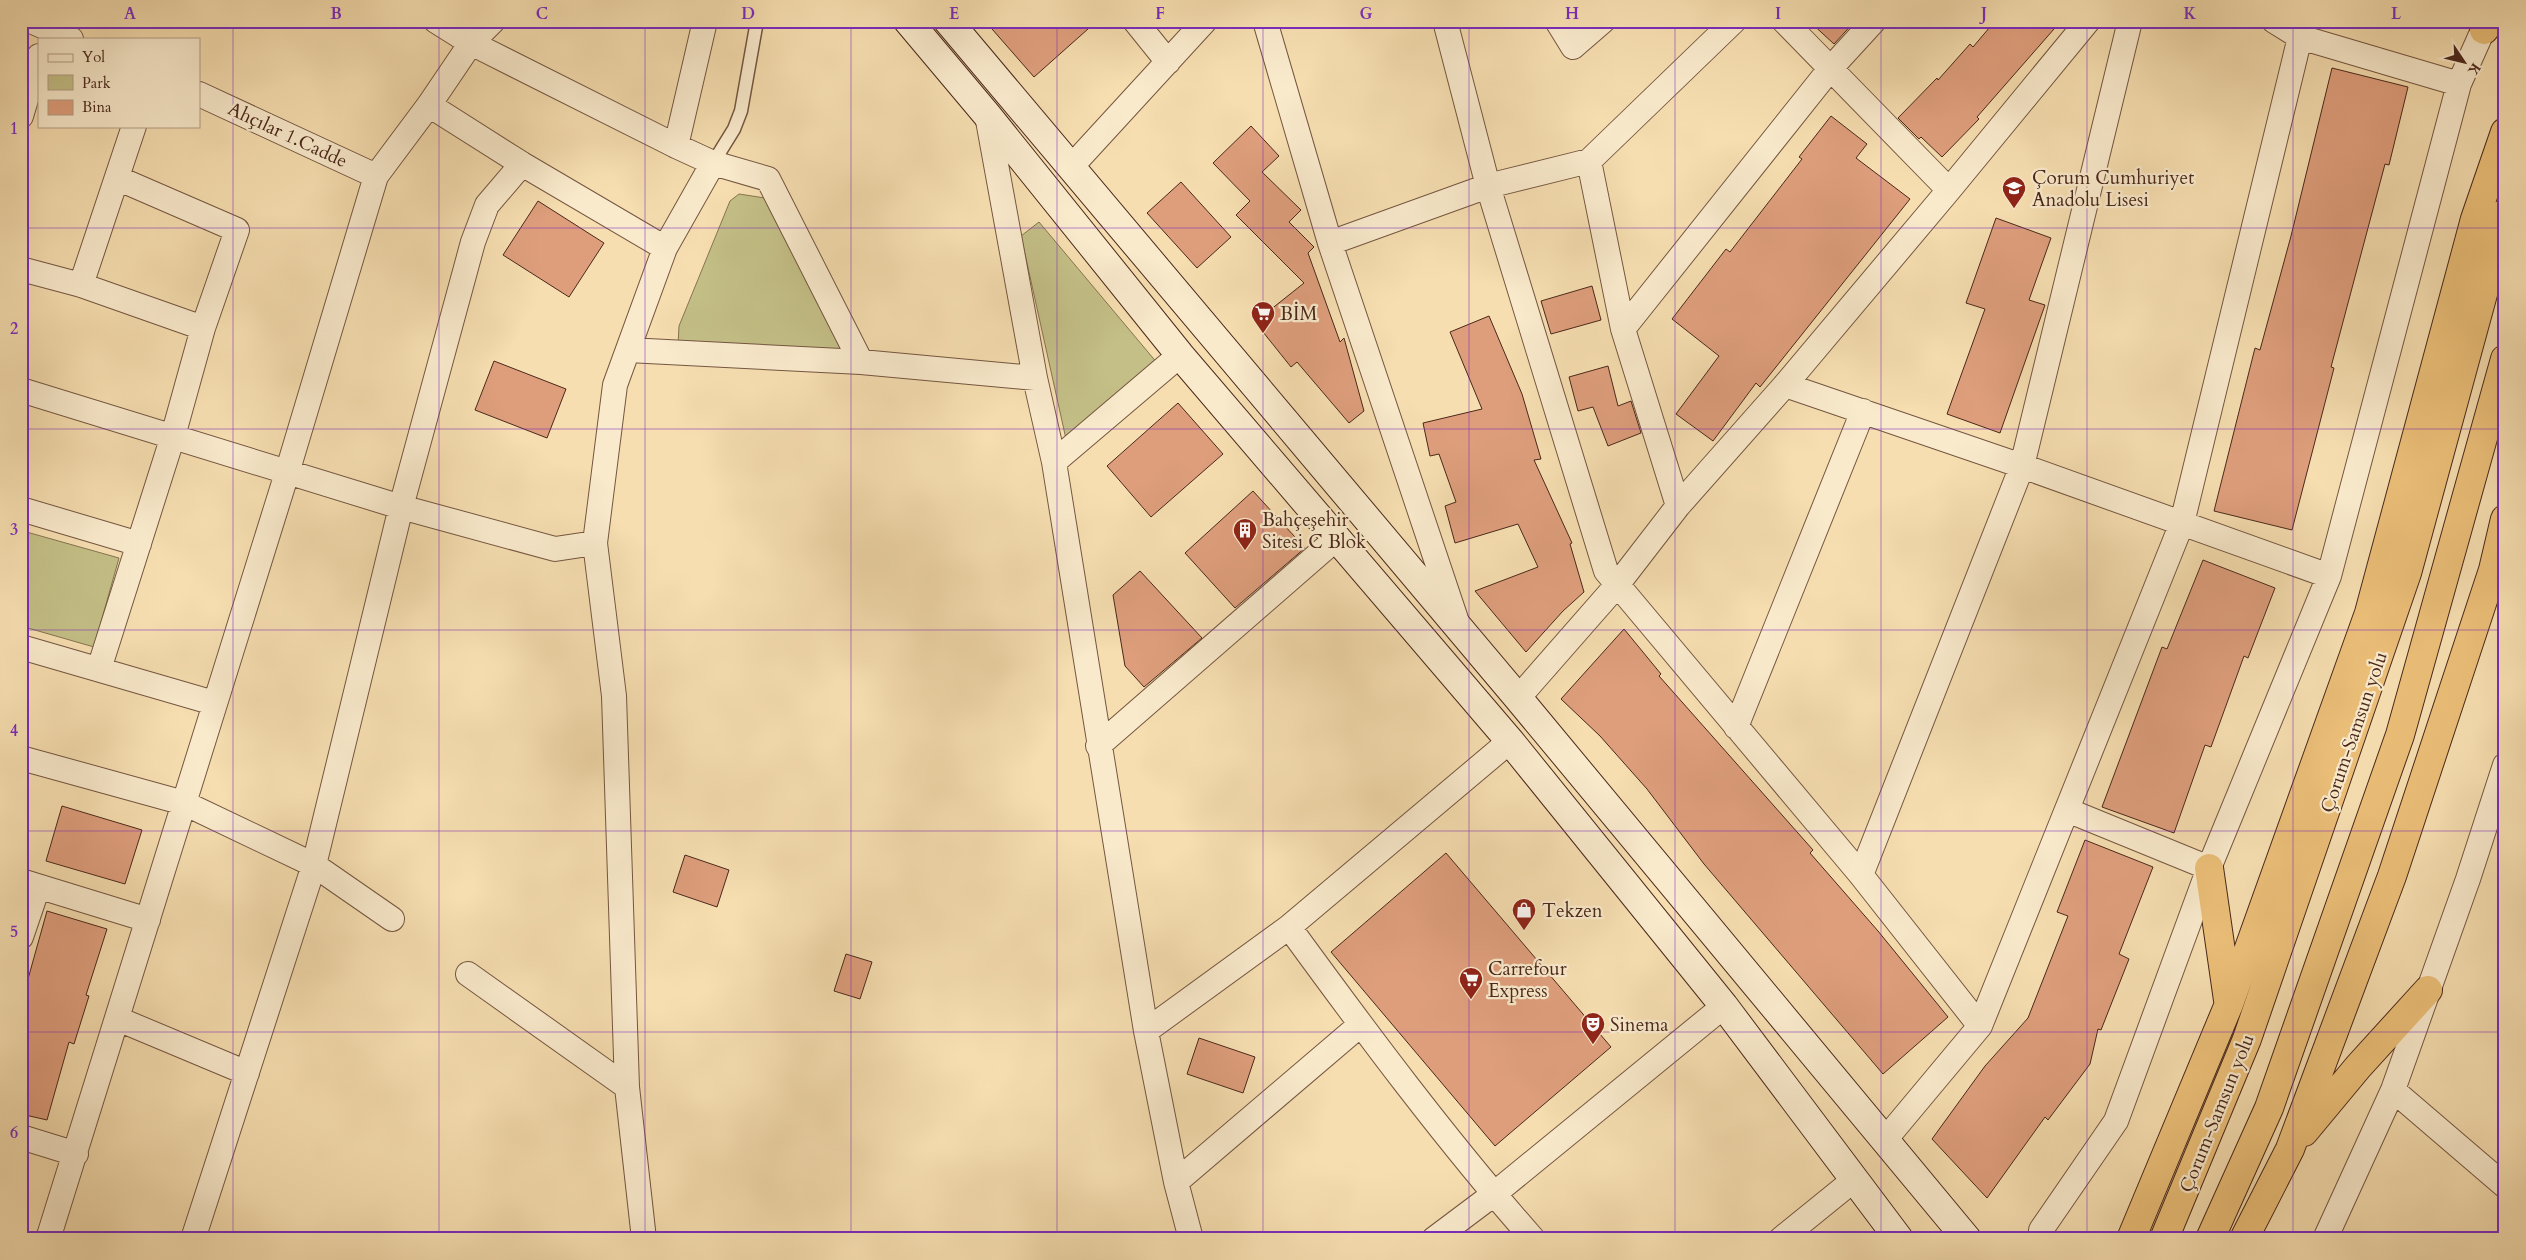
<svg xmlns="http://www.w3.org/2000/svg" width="2526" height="1260" viewBox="0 0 2526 1260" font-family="Cardo,serif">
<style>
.green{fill:#c3bf86;stroke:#867450}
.building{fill:#de9e7c;stroke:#4a281b}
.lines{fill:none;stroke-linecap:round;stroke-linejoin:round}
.lane-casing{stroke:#755640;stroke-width:15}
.street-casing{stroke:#755640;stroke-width:26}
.secondary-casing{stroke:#4a281b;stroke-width:30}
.highway-casing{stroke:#4a281b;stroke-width:30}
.lane{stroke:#f9eacc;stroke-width:12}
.street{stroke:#f9eacc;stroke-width:24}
.secondary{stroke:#f9eacc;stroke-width:28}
.highway{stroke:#ebbf78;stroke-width:28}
.grid{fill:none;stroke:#7b2cbf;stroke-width:1;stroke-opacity:0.55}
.labels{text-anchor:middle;stroke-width:4.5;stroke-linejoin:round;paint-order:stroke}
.street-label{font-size:19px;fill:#4a281b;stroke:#f9eacc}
.poi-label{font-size:19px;fill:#4a281b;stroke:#f9eacc;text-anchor:start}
.neatline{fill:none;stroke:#7b2cbf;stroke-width:2}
.grid-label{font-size:16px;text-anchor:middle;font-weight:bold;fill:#7b2cbf}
</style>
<rect width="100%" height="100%" fill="#f6deb0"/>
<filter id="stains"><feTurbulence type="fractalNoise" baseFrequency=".004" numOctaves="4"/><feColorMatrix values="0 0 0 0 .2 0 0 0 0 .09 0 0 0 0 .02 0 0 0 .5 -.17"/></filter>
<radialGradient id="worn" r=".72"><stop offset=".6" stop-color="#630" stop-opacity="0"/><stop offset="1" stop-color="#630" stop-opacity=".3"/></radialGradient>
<path class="green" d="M21 31 24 33 29 48 21 73Z
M739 194 765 198 840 342 843 352 678 345 679 326 730 201Z
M1039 222 1158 364 1066 439 1021 236Z
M23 531 119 558 94 647 21 626Z"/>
<path class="building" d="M985 21H1097L1034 77Z
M1809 21H1855L1834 44Z
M1995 21H2046L2054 29 1977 117 1979 119 1942 157 1921 137 1919 139 1898 118 1937 78 1938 80 1970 44 1973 47Z
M2332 68 2408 87 2389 165 2385 164 2331 367 2334 368 2292 530 2214 511 2255 348 2260 350 2291 236Z
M1831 116 1867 144 1856 158 1910 199 1760 387 1756 383 1713 441 1676 414 1719 356 1672 319 1726 249 1730 252 1802 159 1799 157Z
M1251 126 1279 156 1262 172 1301 210 1289 222 1314 247 1308 253 1340 342 1344 338 1364 411 1349 423 1297 362 1291 367 1255 322 1304 283 1236 215 1250 201 1213 163Z
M1181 182 1231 237 1197 268 1147 213Z
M538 201 604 243 569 297 503 255Z
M1996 218 2051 238 2029 300 2045 305 2000 433 1947 414 1985 309 1966 303Z
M1592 286 1601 320 1551 334 1541 301Z
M1489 316 1522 394 1541 459 1534 460 1572 543 1570 544 1584 592 1563 611 1526 652 1475 591 1538 567 1518 524 1455 543 1445 506 1456 502 1439 454 1430 456 1423 423 1482 409 1450 332Z
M494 361 566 389 547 438 475 410Z
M1608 366 1618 406 1631 401 1641 433 1608 446 1593 407 1578 411 1569 377Z
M1178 403 1223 454 1151 517 1107 466Z
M1253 491 1305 548 1235 608 1185 553Z
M2203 560 2275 588 2248 658 2244 656 2211 747 2205 745 2174 833 2102 807 2162 647 2167 649Z
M1140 571 1202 638 1144 687 1125 666 1113 595Z
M1624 629 1661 674 1659 676 1813 850 1810 853 1878 931 1948 1017 1883 1074 1704 864 1647 789 1600 736 1561 699Z
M62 806 142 830 125 884 46 861Z
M2085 840 2153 867 2119 954 2129 959 2101 1030 2098 1029 2090 1064 2048 1120 2045 1117 1987 1198 1932 1139 1985 1066 2028 1018 2068 916 2057 912Z
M1446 853 1611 1047 1495 1146 1331 952Z
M685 855 729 870 717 907 673 892Z
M47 911 107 929 86 995 89 996 74 1044 69 1042 47 1120 21 1114V1004Z
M846 954 872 962 860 999 834 991Z
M1199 1038 1255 1057 1243 1093 1187 1074Z"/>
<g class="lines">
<g class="lane-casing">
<path id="lane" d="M713 163 734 129 741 111 757 21"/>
</g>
<g class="street-casing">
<path id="street" d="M31 21 71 39
M436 21 471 43 676 146 713 163 768 179 861 362
M1135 21 1168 62
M1265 21 1330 243 1457 622
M1445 21 1488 186 1606 571 1861 875 1980 1026
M1557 21 1573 47 1603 21
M1784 21 1949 190
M2274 21 2300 37 2459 84
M199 94 376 176
M429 105 522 164 665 248
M987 115 1035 378 1054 462 1146 1031 1176 1182 1191 1239
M21 116 39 56
M676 146 705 21
M1589 161 1623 329 1678 506
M1071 167 1205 21
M1330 243 1488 186 1589 161 1734 21
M21 269 81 285 203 328
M81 285 134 126
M1623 329 1830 69 1874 21
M628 350 861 362 1035 378
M1785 385 2022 466 2329 576
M21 390 401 507 555 549 595 543
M1054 462 1180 355
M21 509 139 544
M21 647 214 703
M99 669 173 436 203 328 237 230 117 178
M1518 698 1617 585 1678 506 1785 385 1949 190 2088 21
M1736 727 1863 411
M1098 746 1337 538
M21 758 184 803 314 865 392 919
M2067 810 2209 868
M1861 875 2022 466 2130 21
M21 881 148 920
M1289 927C1367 1034 1446 1140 1533 1239
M21 937 38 887
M468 974 627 1087
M118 1019 247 1073
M1146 1031 1289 927 1510 741
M2393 1090 2505 1186
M21 1137 76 1154
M1884 1141 1980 1026 2182 523 2300 37
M1176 1182 1360 1025
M2041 1230 2116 1121 2209 868 2329 576 2459 84 2487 21
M48 1239 287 473 376 176 429 105 471 43 493 21
M193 1239 314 865 401 507 473 242 487 205 522 164
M644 1239 627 1087 614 696 595 543 615 385 665 248 713 163
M1434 1239 1494 1194 1724 1006
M1781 1239 1855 1179
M2325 1239 2393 1090 2468 879 2505 765"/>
</g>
<g class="secondary-casing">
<path id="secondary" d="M908 21 987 115 1180 355 1510 741 1724 1006 1899 1239
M948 21 1518 698 1967 1239"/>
</g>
<g class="highway-casing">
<path id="highway" d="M2484 30 2491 21
M2209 868 2228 1000
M2304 1132 2358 1067 2428 990
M2131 1239 2229 1004 2369 613 2475 219 2505 132
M2164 1239 2247 1039 2407 573 2505 213
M2210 1239 2269 1108 2400 735 2505 359
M2244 1239 2290 1149 2392 876 2493 570 2505 519"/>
</g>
<use href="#lane" class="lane"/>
<use href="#street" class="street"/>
<use href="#secondary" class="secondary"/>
<use href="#highway" class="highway"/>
</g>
<path class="grid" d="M233 21V1239M439 21V1239M645 21V1239M851 21V1239M1057 21V1239M1263 21V1239M1469 21V1239M1675 21V1239M1881 21V1239M2087 21V1239M2293 21V1239M21 228H2505M21 429H2505M21 630H2505M21 831H2505M21 1032H2505"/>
<defs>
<g id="school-pin" transform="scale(1.25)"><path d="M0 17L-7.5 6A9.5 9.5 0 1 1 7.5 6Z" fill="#8f2418" stroke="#f9eacc"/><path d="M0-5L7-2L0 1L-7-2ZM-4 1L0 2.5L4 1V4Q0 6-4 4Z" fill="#fff"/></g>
<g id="supermarket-pin" transform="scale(1.25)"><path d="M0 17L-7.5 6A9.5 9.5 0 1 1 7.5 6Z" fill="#8f2418" stroke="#f9eacc"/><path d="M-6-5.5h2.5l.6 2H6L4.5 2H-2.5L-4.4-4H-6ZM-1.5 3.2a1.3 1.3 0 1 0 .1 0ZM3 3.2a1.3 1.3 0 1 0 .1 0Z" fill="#fff"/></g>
<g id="building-pin" transform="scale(1.25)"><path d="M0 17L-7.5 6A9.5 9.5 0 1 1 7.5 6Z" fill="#8f2418" stroke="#f9eacc"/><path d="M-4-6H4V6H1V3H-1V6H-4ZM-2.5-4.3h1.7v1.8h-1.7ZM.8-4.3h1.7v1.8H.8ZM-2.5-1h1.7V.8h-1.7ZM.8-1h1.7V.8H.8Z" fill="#fff"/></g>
<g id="shop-pin" transform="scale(1.25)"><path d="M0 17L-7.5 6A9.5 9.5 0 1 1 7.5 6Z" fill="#8f2418" stroke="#f9eacc"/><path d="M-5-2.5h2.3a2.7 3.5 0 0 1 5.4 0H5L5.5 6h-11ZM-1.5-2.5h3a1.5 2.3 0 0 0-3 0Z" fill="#fff"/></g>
<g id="theatre-pin" transform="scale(1.25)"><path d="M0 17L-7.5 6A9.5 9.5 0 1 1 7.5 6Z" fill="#8f2418" stroke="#f9eacc"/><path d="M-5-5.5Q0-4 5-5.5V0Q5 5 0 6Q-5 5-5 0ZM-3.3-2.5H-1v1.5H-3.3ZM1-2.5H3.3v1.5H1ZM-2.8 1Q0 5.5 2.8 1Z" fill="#fff"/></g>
</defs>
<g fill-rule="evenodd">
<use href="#school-pin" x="2014" y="188"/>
<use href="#supermarket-pin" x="1263" y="313"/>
<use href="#building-pin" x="1245" y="530"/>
<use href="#shop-pin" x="1524" y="910"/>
<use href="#supermarket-pin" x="1471" y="979"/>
<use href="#theatre-pin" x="1593" y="1024"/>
</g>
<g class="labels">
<g class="street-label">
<text transform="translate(288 134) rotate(25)" y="7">Ahçılar 1.Cadde</text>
<text transform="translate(2353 732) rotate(-71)" y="7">Çorum-Samsun yolu</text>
<text transform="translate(2216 1113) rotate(-68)" y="7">Çorum-Samsun yolu</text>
</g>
<g class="poi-label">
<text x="2032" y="184">Çorum Cumhuriyet<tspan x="2032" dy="22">Anadolu Lisesi</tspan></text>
<text x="1280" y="320">BİM</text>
<text x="1262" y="526">Bahçeşehir<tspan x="1262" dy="22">Sitesi C Blok</tspan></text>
<text x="1542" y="917">Tekzen</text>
<text x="1488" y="975">Carrefour<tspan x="1488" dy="22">Express</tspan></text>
<text x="1610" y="1031">Sinema</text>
</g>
</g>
<rect width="2526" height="1260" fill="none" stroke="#f6deb0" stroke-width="55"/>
<rect x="38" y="38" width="162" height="90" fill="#f9eacc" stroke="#b39c85"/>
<rect x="48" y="54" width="25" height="8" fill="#f9eacc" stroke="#b39c85"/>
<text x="82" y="62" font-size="15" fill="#4a281b">Yol</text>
<rect x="48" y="75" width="25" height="15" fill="#c3bf86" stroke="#b39c85"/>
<text x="82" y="88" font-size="15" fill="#4a281b">Park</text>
<rect x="48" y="100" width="25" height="15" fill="#de9e7c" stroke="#b39c85"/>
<text x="82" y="112" font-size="15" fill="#4a281b">Bina</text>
<g transform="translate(2464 62) rotate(125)" stroke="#f9eacc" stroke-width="4" paint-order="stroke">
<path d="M0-4L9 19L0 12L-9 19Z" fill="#4a281b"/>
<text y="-8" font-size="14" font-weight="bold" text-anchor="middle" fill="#4a281b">K</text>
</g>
<rect x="28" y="28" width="2470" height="1204" class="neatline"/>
<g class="grid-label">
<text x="130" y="19">A</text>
<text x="336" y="19">B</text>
<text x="542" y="19">C</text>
<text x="748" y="19">D</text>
<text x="954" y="19">E</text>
<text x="1160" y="19">F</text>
<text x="1366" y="19">G</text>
<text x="1572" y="19">H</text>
<text x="1778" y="19">I</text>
<text x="1984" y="19">J</text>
<text x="2190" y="19">K</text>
<text x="2396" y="19">L</text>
<text x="14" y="134">1</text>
<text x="14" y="334">2</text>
<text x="14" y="535">3</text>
<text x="14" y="736">4</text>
<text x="14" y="937">5</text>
<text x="14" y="1138">6</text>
</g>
<rect width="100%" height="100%" filter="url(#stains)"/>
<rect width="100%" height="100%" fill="url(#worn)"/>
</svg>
